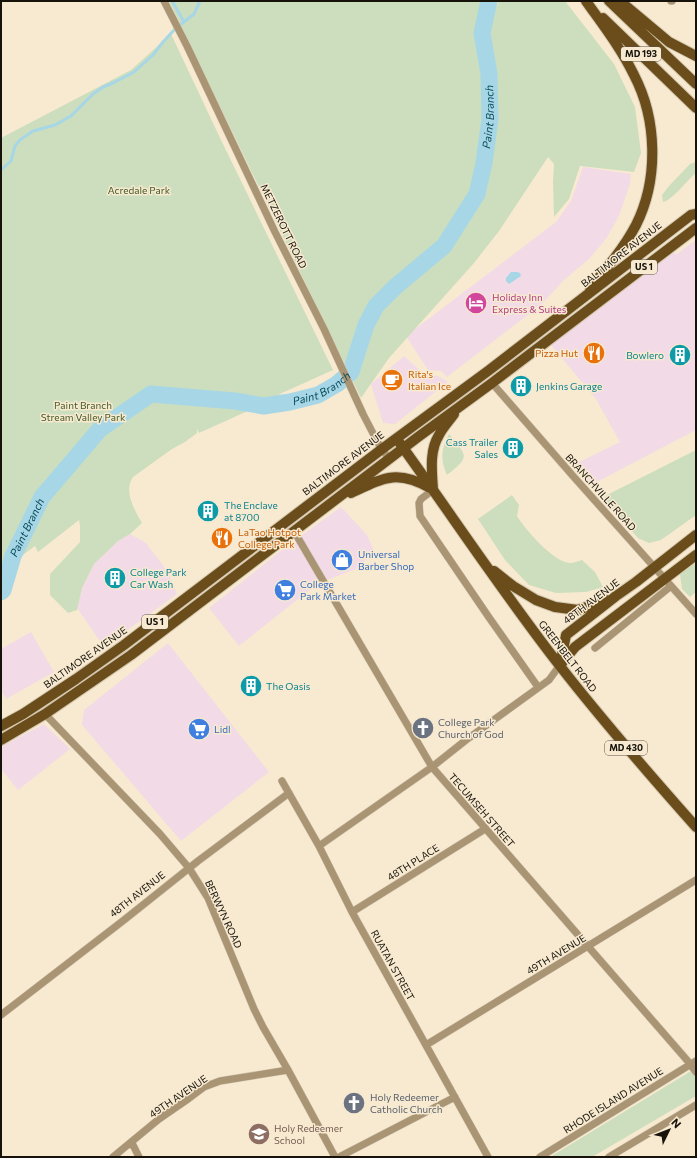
<svg xmlns="http://www.w3.org/2000/svg" width="697" height="1158" viewBox="0 0 697 1158" font-family="Commissioner,sans-serif">
<style>
.commercial{fill:#f2dae6}
.green{fill:#ccdebd}
.water{fill:#a7d7e6}
.lines{fill:none;stroke-linecap:round;stroke-linejoin:round}
.stream{stroke:#a7d7e6;stroke-width:3}
.river{stroke:#a7d7e6;stroke-width:17}
.street-casing{stroke:#d4c8b1;stroke-width:8}
.primary-casing{stroke:#d4c8b1;stroke-width:12}
.street{stroke:#a99474;stroke-width:7}
.primary{stroke:#6a4d1a;stroke-width:10}
.labels{text-anchor:middle;stroke-width:3;stroke-linejoin:round;paint-order:stroke}
.shield{fill:#f8ead1;stroke:#5a5446;stroke-width:1}
.shield-label{font-size:9px;font-weight:bold;fill:#17130a}
.park-label{font-size:10px;fill:#425b27;stroke:#f8ead1}
.street-label{font-size:10px;fill:#17130a;stroke:#f8ead1}
.hotel-label{font-size:10px;fill:#b23c85;stroke:#f8ead1;text-anchor:start}
.food-label{font-size:10px;fill:#c56008;stroke:#f8ead1;text-anchor:start}
.culture-label{font-size:10px;fill:#0d838f;stroke:#f8ead1;text-anchor:start}
.shop-label{font-size:10px;fill:#366cbe;stroke:#f8ead1;text-anchor:start}
.worship-label{font-size:10px;fill:#5b616d;stroke:#f8ead1;text-anchor:start}
.education-label{font-size:10px;fill:#785e54;stroke:#f8ead1;text-anchor:start}
.water-label{font-size:11px;font-style:italic;fill:#0b4e5e;stroke:#f8ead1}
</style>
<rect width="100%" height="100%" fill="#f8ead1"/>
<path class="commercial" d="M583 167 631 174 630 184 619 216 606 239 589 259 564 280 542 304 447 377 441 371 428 370 406 336 556 222 571 201Z
M696 240V430L591 485 573 465 620 442 596 399 550 344 673 253 677 254Z
M404 356 424 374 438 376 448 382 395 424 383 423 371 384Z
M341 507 367 535 374 551 358 568 317 584 239 646 209 608 287 546Z
M130 534 146 543 168 572 177 594 104 647 77 608 82 588 94 564 118 541Z
M31 632 54 672 6 699 1 690V649Z
M168 643 269 772 181 841 82 725 84 710Z
M44 724 70 749 18 790 1 769V747Z"/>
<path class="green" d="M169 1H492L497 6 498 1H565L614 64 635 107 641 153 634 172 580 166 569 199 554 217 553 182 554 164 548 157 499 231 474 263 389 358 361 398Z
M171 34 221 140 333 370 282 393 259 406 199 433 197 429V433L185 442 172 449 133 477C123 491 135 511 142 523L130 534 118 541 94 564 82 588 77 610 68 613 50 595V574L80 542V526L79 520 38 552 35 546 1 571V138L131 70Z
M696 162V173C687 180 673 200 663 202L662 195 669 186 690 164Z
M449 434C467 456 471 456 447 475 440 460 441 448 449 434Z
M696 450V515L661 540 649 543 638 538 603 499 607 495Z
M512 495 519 505 517 516C525 529 553 562 570 563 573 563 578 561 582 560L595 572 603 587 586 592 556 593 529 585 505 560 478 519Z
M696 563V592L690 597 682 589 680 574Z
M696 1068V1096L592 1157H550Z"/>
<path class="water" d="M511 272H517L520 273 521 276 509 284 506 281V278Z"/>
<g class="lines">
<path class="stream" d="M172 1 184 22
M1 170 11 161 15 146 20 140 33 131 55 125 71 116 93 94 103 87 113 83 134 72 153 55 163 42 175 29 194 14 200 1"/>
<path class="river" id="s1" d="M1 592 3 590 13 556 42 497 100 429 151 394 235 401 264 406 290 402 318 395 337 384 351 372 366 325 376 306 395 287 444 246 477 194 484 163 490 119 489 74 482 33 489 1"/>
<g class="street-casing">
<path id="street" d="M164 1 187 46 275 232 324 329 363 414 378 443 389 459
M671 1H672
M492 383 573 476 696 614
M433 490 421 499 419 503 420 516 488 616 538 687
M294 531 432 767 686 1059 696 1072
M595 648 671 586
M45 714 160 834 189 868 208 898 254 1009 263 1027 288 1070 335 1157
M282 781 319 846 352 912 488 1157
M319 846 432 767 466 740 549 680 560 665
M352 912 485 829
M1 1015 124 920 198 861 289 793
M426 1045 696 880
M132 1143 139 1157
M113 1157 159 1119 188 1099 204 1087 220 1081 288 1070
M339 1157 455 1097
M540 1157 696 1061
M609 1157 696 1105"/>
</g>
<g class="primary-casing">
<path id="primary" d="M586 1C603 25 621 48 634 75 657 119 659 179 636 225 624 248 607 268 590 288
M609 1 696 84
M620 1 669 42 696 56
M603 18 696 108
M399 442C453 517 503 593 560 666 603 721 649 774 696 827
M433 490C432 472 429 451 439 435 443 427 449 421 454 414
M351 493C383 478 397 469 430 488
M494 571 513 586 536 600 555 607 578 610 606 600
M561 664 575 647 696 555
M560 665 566 635 616 596 636 582 696 535
M1 726 23 714 76 679 124 645 382 449 488 371 691 215 696 214
M1 740 45 714 131 655 418 437 492 383 696 228"/>
</g>
<use href="#street" class="street"/>
<use href="#primary" class="primary"/>
</g>
<defs>
<g id="hotel-disc" transform="scale(1.15)"><circle r="9.5" fill="#d1479c" stroke="#f8ead1"/><path d="M-6-4.5h1.5V1H6V5H4.5V3h-9V5H-6ZM-4 0a1.8 1.8 0 1 1 3.6 0ZM.5 0V-2.5h3Q6-2.5 6 0Z" fill="#fff"/></g>
<g id="restaurant-disc" transform="scale(1.15)"><circle r="9.5" fill="#e8710a" stroke="#f8ead1"/><path d="M-5-6h1v4h1v-4h1v4h1v-4h1v5L-1.5 .5V6h-2V.5L-5-1ZM5-6V6H3V1.5H1.5Q1.5-4 5-6Z" fill="#fff"/></g>
<g id="building-disc" transform="scale(1.15)"><circle r="9.5" fill="#0f9aa8" stroke="#f8ead1"/><path d="M-4-6H4V6H1V3H-1V6H-4ZM-2.5-4.3h1.7v1.8h-1.7ZM.8-4.3h1.7v1.8H.8ZM-2.5-1h1.7V.8h-1.7ZM.8-1h1.7V.8H.8Z" fill="#fff"/></g>
<g id="cafe-disc" transform="scale(1.15)"><circle r="9.5" fill="#e8710a" stroke="#f8ead1"/><path d="M-5.5-4.5H6V0H3Q3 3.5 0 3.5H-2.5Q-5.5 3.5-5.5 0ZM3-3.2v2h1.7v-2ZM-6 4.5H4V6H-6Z" fill="#fff"/></g>
<g id="shop-disc" transform="scale(1.15)"><circle r="9.5" fill="#3f7fe0" stroke="#f8ead1"/><path d="M-5-2.5h2.3a2.7 3.5 0 0 1 5.4 0H5L5.5 6h-11ZM-1.5-2.5h3a1.5 2.3 0 0 0-3 0Z" fill="#fff"/></g>
<g id="supermarket-disc" transform="scale(1.15)"><circle r="9.5" fill="#3f7fe0" stroke="#f8ead1"/><path d="M-6-5.5h2.5l.6 2H6L4.5 2H-2.5L-4.4-4H-6ZM-1.5 3.2a1.3 1.3 0 1 0 .1 0ZM3 3.2a1.3 1.3 0 1 0 .1 0Z" fill="#fff"/></g>
<g id="church-disc" transform="scale(1.15)"><circle r="9.5" fill="#6b7280" stroke="#f8ead1"/><path d="M-1.2-6h2.4v3.5h3.3v2.4h-3.3V6h-2.4V-.1h-3.3v-2.4h3.3Z" fill="#fff"/></g>
<g id="school-disc" transform="scale(1.15)"><circle r="9.5" fill="#8d6e63" stroke="#f8ead1"/><path d="M0-5L7-2L0 1L-7-2ZM-4 1L0 2.5L4 1V4Q0 6-4 4Z" fill="#fff"/></g>
</defs>
<g fill-rule="evenodd">
<use href="#hotel-disc" x="476" y="303"/>
<use href="#restaurant-disc" x="594" y="353"/>
<use href="#building-disc" x="680" y="355"/>
<use href="#cafe-disc" x="392" y="380"/>
<use href="#building-disc" x="521" y="386"/>
<use href="#building-disc" x="513" y="448"/>
<use href="#building-disc" x="208" y="511"/>
<use href="#restaurant-disc" x="222" y="538"/>
<use href="#shop-disc" x="342" y="560"/>
<use href="#building-disc" x="115" y="578"/>
<use href="#supermarket-disc" x="285" y="590"/>
<use href="#building-disc" x="251" y="686"/>
<use href="#church-disc" x="423" y="728"/>
<use href="#supermarket-disc" x="199" y="729"/>
<use href="#church-disc" x="354" y="1103"/>
<use href="#school-disc" x="259" y="1134"/>
</g>
<g class="labels">
<g class="shield">
<rect x="621" y="47" width="40" height="14" rx="3"/>
<rect x="631" y="260" width="26" height="14" rx="3"/>
<rect x="142" y="615" width="26" height="14" rx="3"/>
<rect x="605" y="741" width="42" height="14" rx="3"/>
</g>
<g class="shield-label">
<text x="641" y="57">MD 193</text>
<text x="644" y="270">US 1</text>
<text x="155" y="625">US 1</text>
<text x="626" y="751">MD 430</text>
</g>
<g class="park-label">
<text x="139" y="194">Acredale Park</text>
<text x="83" y="409">Paint Branch<tspan x="83" dy="12">Stream Valley Park</tspan></text>
</g>
<g class="street-label">
<text transform="translate(284 226) rotate(64)" y="4">METZEROTT ROAD</text>
<text transform="translate(621 254) rotate(-38)" y="4">BALTIMORE AVENUE</text>
<text transform="translate(343 463) rotate(-37)" y="4">BALTIMORE AVENUE</text>
<text transform="translate(601 492) rotate(48)" y="4">BRANCHVILLE ROAD</text>
<text transform="translate(591 601) rotate(-37)" y="4">48TH AVENUE</text>
<text transform="translate(568 656) rotate(52)" y="4">GREENBELT ROAD</text>
<text transform="translate(85 657) rotate(-35)" y="4">BALTIMORE AVENUE</text>
<text transform="translate(482 810) rotate(49)" y="4">TECUMSEH STREET</text>
<text transform="translate(413 862) rotate(-32)" y="4">48TH PLACE</text>
<text transform="translate(137 894) rotate(-38)" y="4">48TH AVENUE</text>
<text transform="translate(224 914) rotate(65)" y="4">BERWYN ROAD</text>
<text transform="translate(556 954) rotate(-31)" y="4">49TH AVENUE</text>
<text transform="translate(393 965) rotate(61)" y="4">RUATAN STREET</text>
<text transform="translate(178 1096) rotate(-34)" y="4">49TH AVENUE</text>
<text transform="translate(613 1100) rotate(-32)" y="4">RHODE ISLAND AVENUE</text>
</g>
<g class="hotel-label">
<text x="492" y="301">Holiday Inn<tspan x="492" dy="12">Express &amp; Suites</tspan></text>
</g>
<g class="food-label">
<text x="578" y="357" text-anchor="end">Pizza Hut</text>
<text x="408" y="378">Rita's<tspan x="408" dy="12">Italian Ice</tspan></text>
<text x="238" y="536">LaTao Hotpot<tspan x="238" dy="12">College Park</tspan></text>
</g>
<g class="culture-label">
<text x="664" y="359" text-anchor="end">Bowlero</text>
<text x="536" y="390">Jenkins Garage</text>
<text x="498" y="446" text-anchor="end">Cass Trailer<tspan x="498" dy="12">Sales</tspan></text>
<text x="224" y="509">The Enclave<tspan x="224" dy="12">at 8700</tspan></text>
<text x="130" y="576">College Park<tspan x="130" dy="12">Car Wash</tspan></text>
<text x="266" y="690">The Oasis</text>
</g>
<g class="shop-label">
<text x="358" y="558">Universal<tspan x="358" dy="12">Barber Shop</tspan></text>
<text x="300" y="588">College<tspan x="300" dy="12">Park Market</tspan></text>
<text x="214" y="733">Lidl</text>
</g>
<g class="worship-label">
<text x="438" y="726">College Park<tspan x="438" dy="12">Church of God</tspan></text>
<text x="370" y="1101">Holy Redeemer<tspan x="370" dy="12">Catholic Church</tspan></text>
</g>
<g class="education-label">
<text x="274" y="1132">Holy Redeemer<tspan x="274" dy="12">School</tspan></text>
</g>
<g class="water-label">
<text dy="4" stroke="none"><textPath href="#s1" startOffset="766">Paint Branch</textPath></text>
<text dy="4" stroke="none"><textPath href="#s1" startOffset="430">Paint Branch</textPath></text>
<text dy="4" stroke="none"><textPath href="#s1" startOffset="70">Paint Branch</textPath></text>
</g>
</g>
<rect width="697" height="1158" fill="none" stroke="#17130a" stroke-width="4"/>
<g transform="translate(669 1130) rotate(47)" stroke="#f8ead1" stroke-width="3" paint-order="stroke">
<path d="M0-3L7 15L0 10L-7 15Z" fill="#17130a"/>
<text y="-6" font-size="11" font-weight="bold" text-anchor="middle" fill="#17130a">N</text>
</g>
</svg>
